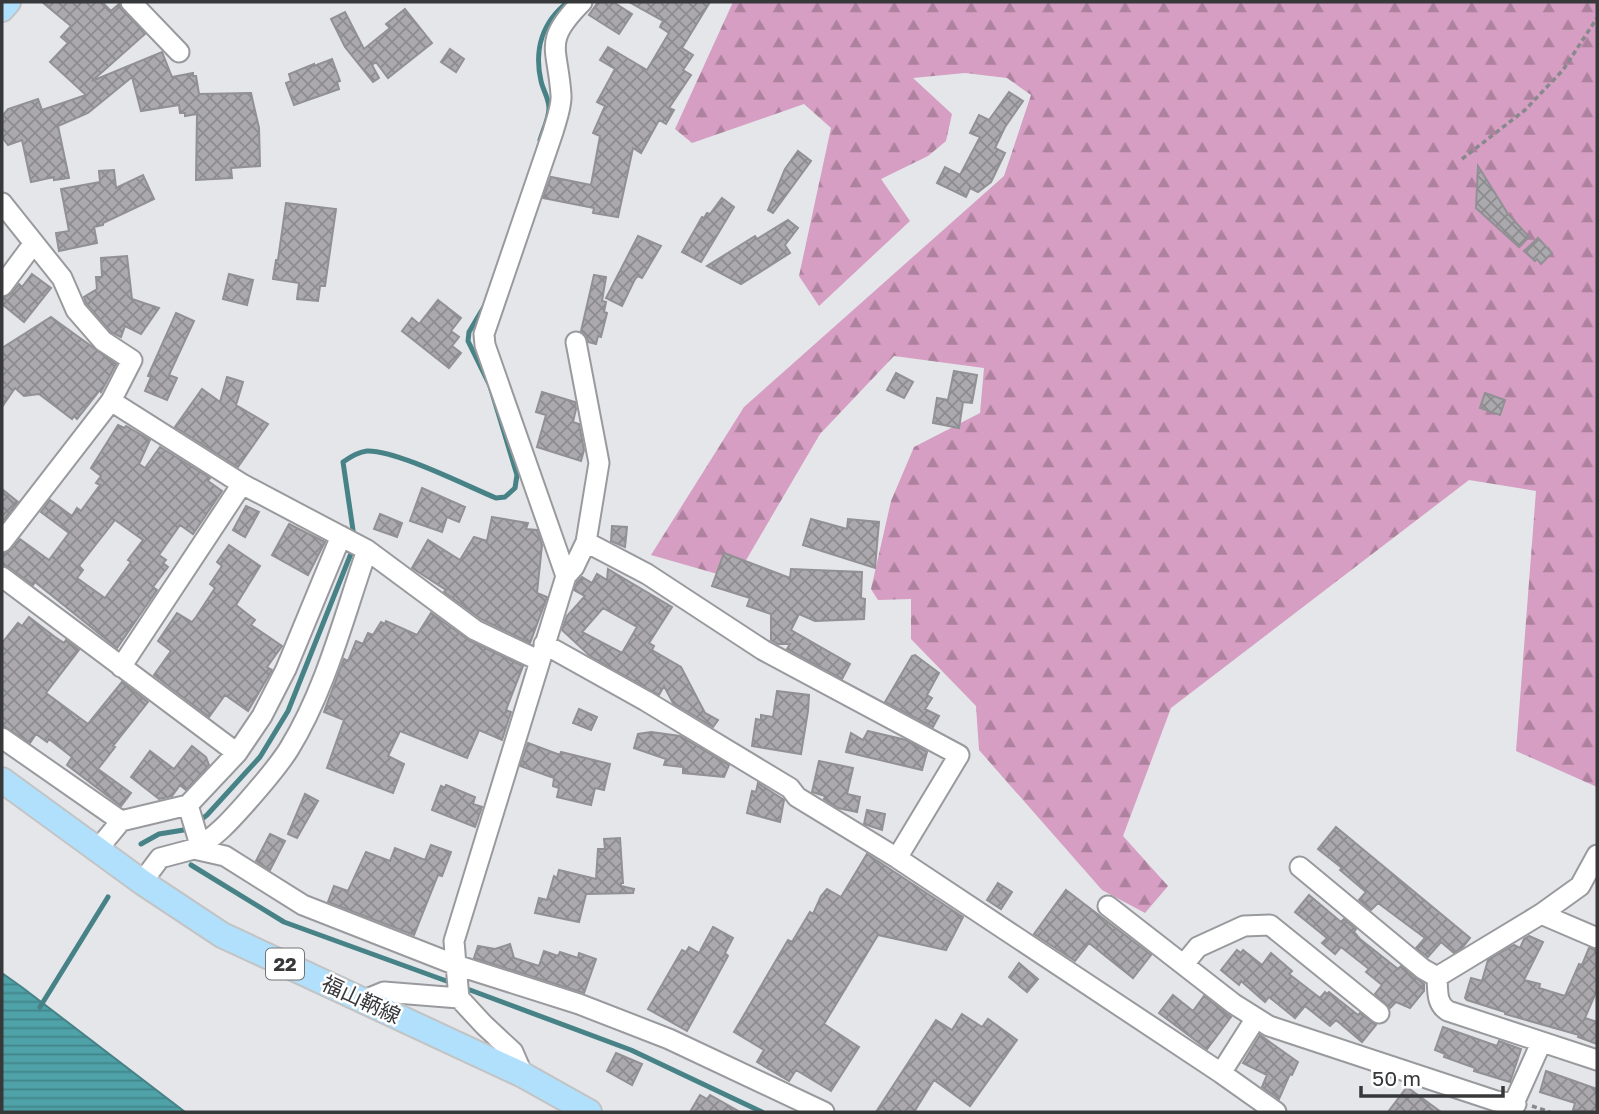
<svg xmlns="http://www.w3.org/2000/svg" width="1599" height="1114" viewBox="0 0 1599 1114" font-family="'Golos Text','Noto Sans JP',sans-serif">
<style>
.forest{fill:url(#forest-firs)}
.water{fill:url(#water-rules);stroke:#478287;stroke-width:2}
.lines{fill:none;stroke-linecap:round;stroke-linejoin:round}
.stream{stroke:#478287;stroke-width:5}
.building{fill:url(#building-cross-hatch);stroke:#919093;stroke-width:2;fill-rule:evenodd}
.minor-casing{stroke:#999a9e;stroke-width:23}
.major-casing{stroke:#c3c3c4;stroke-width:28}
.path{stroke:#87898c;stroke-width:3.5;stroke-dasharray:5 3.5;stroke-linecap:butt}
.minor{stroke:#fff;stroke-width:19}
.major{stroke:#b0e0fc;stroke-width:24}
.labels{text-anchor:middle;stroke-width:5;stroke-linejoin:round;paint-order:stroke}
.shield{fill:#fff;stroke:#737475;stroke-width:2}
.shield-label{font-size:19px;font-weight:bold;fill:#37383a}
.street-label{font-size:21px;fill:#37383a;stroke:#fff}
</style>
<defs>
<pattern id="forest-firs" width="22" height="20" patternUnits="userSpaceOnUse" patternTransform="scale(1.75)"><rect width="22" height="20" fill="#d59ec2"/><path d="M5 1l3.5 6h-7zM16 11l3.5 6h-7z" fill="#ae829f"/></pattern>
<pattern id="water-rules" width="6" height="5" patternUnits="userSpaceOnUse" patternTransform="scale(1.75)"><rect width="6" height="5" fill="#4ea2a8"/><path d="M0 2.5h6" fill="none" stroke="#42858a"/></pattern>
<pattern id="building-cross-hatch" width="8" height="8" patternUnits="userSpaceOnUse" patternTransform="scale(1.75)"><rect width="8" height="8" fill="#aba9ad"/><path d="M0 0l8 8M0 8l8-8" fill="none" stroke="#8c8b8e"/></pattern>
</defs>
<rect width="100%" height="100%" fill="#e4e6ea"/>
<path class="forest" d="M733 2H1597V787L1516 751 1536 491 1469 480 1171 708 1123 836 1168 886 1145 913 1102 890 979 750 976 706 911 639V599L878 600 871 589 891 501 914 447 980 413 984 368 894 356 820 434 735 579 651 555 744 407 1004 176 1031 95 1007 78 965 73 913 78 952 114 946 141 928 156 881 179 910 221 819 306 799 276 831 128 804 104 692 143 675 129Z"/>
<path class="water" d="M2 973 23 988 185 1112H2Z"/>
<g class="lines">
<path class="stream" d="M540 140C543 130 549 118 549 108 549 99 543 90 541 81 534 50 542 22 568 2
M354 537 343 462C350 457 358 452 367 451 396 450 467 486 496 498L505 497 515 488 517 475 490 386 468 341 469 332 485 305
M197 823 207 815 260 757 288 711 354 546
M141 844 159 834 190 829
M191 865 284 922 452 983
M462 987 631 1050 762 1112
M40 1007 108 897"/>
</g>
<path class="building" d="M42 2H102L111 11 119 4 145 34 92 81 162 52 172 77 193 73V76H196L199 94 251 93 259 128 260 166 231 168 232 178 196 180 197 114 185 116V113H180L179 105 141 111 132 77 88 113 58 126 69 178 54 180V177L31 182 22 140 8 145 2 137V116L8 109 38 99 42 110 86 95 50 62 68 43 61 37 71 26Z
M598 2H613L632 14 619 34 589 15Z
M629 2H710L682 48 693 55 683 70 691 75 669 108 674 110 666 124 659 120 641 153 633 148 618 217 593 213 594 208 543 198 551 177 591 185 600 136 593 133 605 106 597 102 615 69 600 60 608 47 647 70 669 33 660 27 663 21Z
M405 9 432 43 388 78 376 62 372 65 379 78 373 82 345 47 331 19 345 12 364 49 390 28 386 24Z
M450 49 464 59 456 72 441 62Z
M332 59 340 81 337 82 339 89 294 105 286 83 291 81 289 74 314 64V66Z
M1009 92 1023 101 1005 127 995 148 1005 153 991 182 978 192 970 188 966 197 937 183 945 167 960 175 980 137 970 133 979 115 989 120Z
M798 151 811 161 773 213 768 210 785 169Z
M1478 166 1508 214 1529 237 1519 247 1476 208Z
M114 170 116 188 143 175 154 199 103 223V225L94 227 97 243 59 251 56 233 69 231 61 189 100 182 99 171Z
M722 198 734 207 701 262 682 252 702 217 704 218 707 213 710 214Z
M286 203 336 209 325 286H320L318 301 297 299 299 283 273 279 276 260H278Z
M788 220 798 228 785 245 790 253 741 284 707 266 755 236 757 239Z
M638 236 661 246 642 278 638 276 635 279 622 306 606 298Z
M1538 238 1552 253 1541 264 1537 259 1535 261 1524 251Z
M127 256 132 299 159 308 141 334 125 326 121 337 111 332 86 303 84 297 97 289 96 277H102L101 258Z
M32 274 51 288 24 322 2 304V298L11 294 19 284 22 287Z
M229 274 253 280 247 305 223 299Z
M594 275 606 277 602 301 606 302 604 312 607 313 601 337 598 336 596 344 588 342 586 335 581 331Z
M438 300 461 318 451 331 459 337 452 346 461 353 449 368 402 331 412 318 419 324Z
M176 313 194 321 169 375 177 378 167 400 145 391 151 377 148 376Z
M51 317 116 364 101 392 100 390 77 419 74 416 72 419 39 394 24 396 15 388 2 407V348Z
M954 371 977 375 972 403 963 402 959 428 933 423 937 398 948 400Z
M896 373 913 382 904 398 887 390Z
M227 377 243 382 236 405 268 424 238 467 175 427 202 389 220 402Z
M542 392 575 402 576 409 573 422 579 424 584 450 581 461 537 447 546 415 536 412Z
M1485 393 1505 400 1500 415 1480 408Z
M118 425 124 428 126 426 150 440 139 464 145 468 160 447 210 478 208 481 222 491 193 534 180 525 159 555 166 560 163 563 168 567 153 587 157 590 117 648 35 582 33 585 9 567 2 564V554L11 550 20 539 49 560 69 533 41 512 50 500 72 516 77 508 81 511 100 485 96 483 101 476 91 468ZM115 520 143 540 128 560 131 562 105 598 77 578 83 570 79 566Z
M422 488 465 507 459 522 447 517 442 532 410 521Z
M2 489 18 502 2 522Z
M246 506 259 512 245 537 233 530Z
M380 514 402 523 397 537 374 529Z
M492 517 528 523 526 529 537 530 542 545 537 593 547 597 530 643 481 619 444 592 446 590 412 568 428 540 460 560 474 537 487 541Z
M811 519 847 529 848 519 879 522 875 568 803 545Z
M289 524 325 542 308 575 272 555Z
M612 526 627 527 625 547 611 541Z
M229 545 260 566 236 605 255 620 251 625 282 646 267 667 272 670 248 711 225 695 209 717 154 675 171 651 158 641 177 613 192 622 196 617 215 588 210 584 222 566 217 562Z
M724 553 790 578 791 569 862 572 861 598 865 599 864 619 815 621 799 614 791 630 850 664 842 679 787 649 790 644H778L771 640V614L747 606 750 598 712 586Z
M608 569 672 607 649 643 654 646 652 650 681 667 705 713 718 720 713 727 673 703 664 686 659 695 590 656 562 630 567 616 585 596 574 590 577 582 582 577 592 583 597 574 607 580ZM603 608 637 627 622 653 582 632Z
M431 613 470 641 523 666 506 710 511 712 502 740 479 730 467 758 400 731 388 756 404 764 393 793 327 768 344 720 324 712 344 659 348 661 356 641 363 644 368 633 373 635 381 622 385 624 386 621 417 635Z
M29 617 55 637 64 643 66 640 79 650 46 693 88 724 122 682 148 702 113 746 115 747 98 769 131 793 121 806 67 765 72 757 49 739 47 742 36 734 30 743 2 725V643L18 623 22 626Z
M915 655 939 673 927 695 932 698 925 709 939 716 933 727 885 702 912 656Z
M777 691 809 695 808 711 801 754 752 746 756 719 761 720V715L773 717Z
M579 709 597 717 591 730 573 723Z
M868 731 906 740 927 752 922 770 846 752 851 733 863 740Z
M651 732 680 736 729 765 724 777 683 773V767L664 765 666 759 634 748 638 734Z
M528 743 560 755 561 752 610 764 604 790 595 788 591 805 557 797 559 788 553 786 554 778 520 766Z
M192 746 206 757 209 765 186 790 180 785 172 796 159 799 131 777 150 751 174 769Z
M819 761 853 768 847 794 860 797 857 812 838 808 824 799 825 796 812 792Z
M758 783 784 800 780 822 747 813 752 791 756 792Z
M446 785 475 797 473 804 482 807 475 827 432 810 441 786 445 788Z
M305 794 318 801 297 838 288 834Z
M867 810 885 814 882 830 864 824Z
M1336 827 1470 938 1463 947 1454 953 1441 942 1428 957 1416 948 1425 938 1378 903 1371 910 1359 900 1366 892 1340 870 1342 868 1318 849Z
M270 834 285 841 270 870 256 861Z
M620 838 623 883H621V886L634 889 633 893 586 894 579 922 535 913 539 898 547 900 554 876 557 878 559 870 596 879 598 849H605L604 839Z
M431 845 451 852 442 876 438 875 414 935 328 902 334 886 348 891 366 852 390 861 395 848 425 860Z
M867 854 963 917 946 950 878 935 824 1024 859 1047 831 1091 796 1070 789 1081 757 1062 764 1050 734 1032 788 940 792 942 810 912 813 914 821 896 827 889 841 897Z
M998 883 1012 892 1001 909 987 900Z
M1066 890 1151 955 1133 978 1089 943 1075 961 1034 934Z
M1309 895 1341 922 1344 919 1356 929 1354 932 1360 939 1398 969 1401 966 1424 984V991L1410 1008 1396 1002 1390 1008 1375 994 1382 985 1366 972 1369 969 1341 947 1335 954 1322 943 1327 938 1295 912Z
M713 927 733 938 725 953 728 956 687 1031 648 1009 682 950 686 952 689 947 699 953Z
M1529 936 1543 942 1524 980 1540 984 1539 988 1565 996 1579 964 1582 965 1589 948 1597 950V990L1585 1018 1597 1022V1044L1578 1037 1579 1035 1505 1014V1012L1467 1000 1465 998 1471 978 1482 981 1488 960 1514 945 1520 948 1524 939Z
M510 944 514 958 539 966 544 951 558 956 560 952 578 958 579 953 596 959 584 993 474 958 478 946 495 949Z
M1237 950 1241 953 1243 950 1262 965 1271 953 1292 971 1289 974 1320 998 1325 992 1327 994 1329 992 1358 1015 1360 1013 1376 1025 1362 1042 1336 1020 1330 1026 1305 1006 1295 1018 1269 997 1265 1002 1241 981 1239 985 1221 970Z
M1019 963 1038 979 1027 992 1009 977Z
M1173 995 1193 1011 1204 996 1231 1017 1207 1049 1159 1013Z
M962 1014 982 1027 988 1019 1017 1040 970 1106 934 1080 914 1112H876L936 1020 952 1030Z
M1443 1027 1497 1046 1499 1041 1521 1049 1510 1082 1474 1071 1475 1068 1444 1057 1445 1054 1435 1050Z
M1260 1035 1298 1062 1292 1075 1290 1074 1279 1099 1262 1087 1267 1075 1243 1063Z
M616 1053 642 1064 632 1085 607 1071Z
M1546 1071 1597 1089V1112L1573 1110 1575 1103 1540 1092Z
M1407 1087 1441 1112H1388Z
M700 1095 707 1099 710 1095 740 1112H690Z"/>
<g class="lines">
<g class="minor-casing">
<path id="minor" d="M131 2 179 52
M2 203 62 278 76 310 103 341 132 360 111 401 2 542
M2 286 34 243
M576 342 599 463 586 542
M111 401 242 484 367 550 475 630 538 660
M566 576 574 567 586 542 647 574 763 650 959 755 897 858 1221 1073 1276 1112
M2 577 237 753
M544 644 646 701 790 788 797 797 897 858
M121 667 242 484
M2 738 121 821
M188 805 200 845
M194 849C216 837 230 821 246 803 261 786 277 768 289 749 326 689 344 616 367 550
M97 850 121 821 188 805 237 753 262 716 286 669 341 536
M1597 855 1580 886 1541 914 1437 977C1438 991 1436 1004 1448 1011L1597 1060
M1300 867 1423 969 1437 977
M142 882 160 858 194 849 225 856 303 905 456 965 454 941 566 576 485 345 484 334 553 132C556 121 562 106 561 95 558 47 542 42 582 2
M1108 906 1234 1004 1269 1026 1496 1101 1516 1104
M1541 914 1597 938
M1184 964 1198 947 1244 926 1270 925 1379 1013
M459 998 484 1025 513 1052 523 1075
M362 1001 384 992 459 998 456 965 579 1004 669 1039 824 1112
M1221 1073 1256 1018
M1510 1112 1541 1043"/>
</g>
<g class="major-casing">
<path id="major" d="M2 9 8 2
M2 780 142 882 222 935 523 1075 589 1112"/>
</g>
<path class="path" d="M1462 159 1525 110 1563 70 1597 18
M1532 1106 1550 1112"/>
<use href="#minor" class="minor"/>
<use href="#major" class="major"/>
</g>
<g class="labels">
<rect class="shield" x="266" y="948.5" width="38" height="31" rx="5"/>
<g class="shield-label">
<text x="285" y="971">22</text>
</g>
<g class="street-label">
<text transform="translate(361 1000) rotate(25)" y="7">福山鞆線</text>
</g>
</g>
<rect width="1599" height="1114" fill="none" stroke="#37383a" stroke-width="7"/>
<path d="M1361 1086v10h142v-10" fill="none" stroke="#37383a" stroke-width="3.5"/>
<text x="1372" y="1086" font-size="21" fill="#37383a" stroke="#ffffff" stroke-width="5" paint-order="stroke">50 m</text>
</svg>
